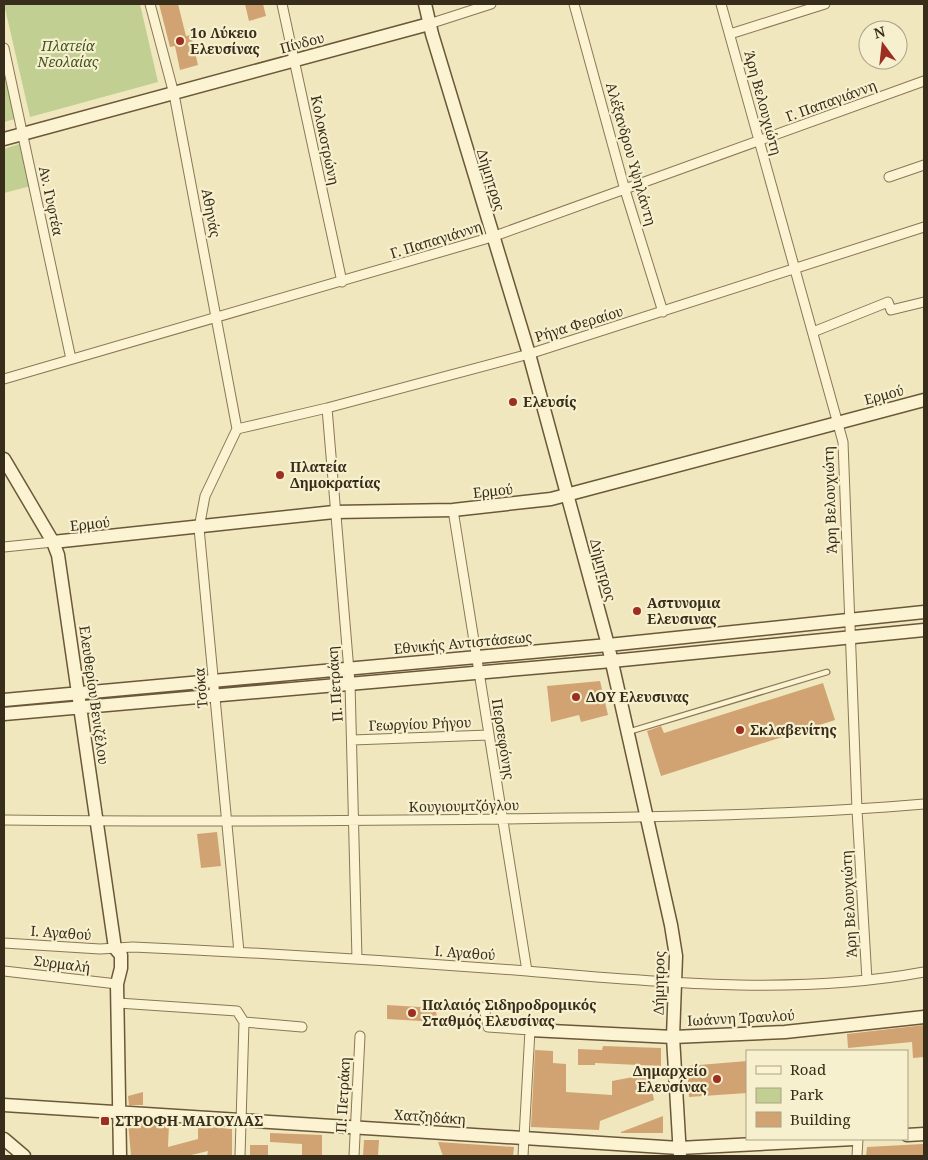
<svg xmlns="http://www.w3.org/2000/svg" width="928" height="1160" viewBox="0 0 928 1160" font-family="'Noto Serif',serif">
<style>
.green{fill:#c1cf92}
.building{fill:#d1a372}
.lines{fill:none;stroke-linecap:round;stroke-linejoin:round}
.lane-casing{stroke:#8a7756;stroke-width:7}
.street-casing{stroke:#8a7756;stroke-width:11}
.secondary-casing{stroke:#6b5839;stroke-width:15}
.lane{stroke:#fbf3d2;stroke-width:4.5}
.street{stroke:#fbf3d2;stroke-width:9}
.secondary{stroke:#fbf3d2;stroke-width:12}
.poi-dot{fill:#9c2e22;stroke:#f7f0ce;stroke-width:2}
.labels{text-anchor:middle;stroke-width:4.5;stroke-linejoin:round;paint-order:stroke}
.poi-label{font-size:14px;font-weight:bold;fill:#382c1b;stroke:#f7f0ce;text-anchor:start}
.street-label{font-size:14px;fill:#382c1b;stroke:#f7f0ce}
.park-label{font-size:14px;font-style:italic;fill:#435621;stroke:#f7f0ce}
</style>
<rect width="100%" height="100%" fill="#f0e7be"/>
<path class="green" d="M4 4H140L158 82 30 117Z
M4 75 15 119 4 122Z
M22 143 31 186 4 193V149Z"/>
<path class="building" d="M159 4H178L186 36 191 35 198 65 180 70 175 46 170 47Z
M245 4H263L266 16 249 21Z
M600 681 608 715 581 722 579 715 551 722 547 686Z
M823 683 835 720 661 776 647 731 661 726 664 733Z
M217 832 221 866 201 868 197 834Z
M387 1005 436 1008 437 1022 387 1019Z
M924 1025V1057L913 1058 912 1042 848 1048 847 1034Z
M603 1046 661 1048V1066L595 1063V1065H578V1049L602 1050Z
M535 1050 553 1051V1063L566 1064V1092L612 1095V1081L649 1074 654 1100 600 1121 599 1130 531 1127Z
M747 1061V1093L689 1097 687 1066Z
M143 1092V1105H129L128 1096Z
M663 1116V1133H621V1132Z
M128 1122 169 1124 168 1147 198 1139V1126L232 1129V1156H207L208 1151 187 1156H131Z
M270 1133 322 1135V1156H302V1144L270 1142Z
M364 1140H379L378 1156H363Z
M438 1142 514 1147 513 1156H443Z
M923 1144 924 1156H866L867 1147Z
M250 1145H268V1156H250Z"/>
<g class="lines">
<g class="lane-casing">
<path id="lane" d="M628 732 827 672"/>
</g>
<g class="street-casing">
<path id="street" d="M150 4 174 94 237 429
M282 4 342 282
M574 4 625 190 663 312
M721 4 843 442 857 810 867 980
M429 24 491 4
M730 34 825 4
M4 48 71 359
M889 177 924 165
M813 332 888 302 891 310 924 302
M4 379 492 237 924 81
M327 408 350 683 357 959
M237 429 327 408 529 354 924 227
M237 429 205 496 199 528 239 952
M453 510 527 971
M4 547 53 542
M352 740 489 735
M4 820C169 822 334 821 499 819 641 817 783 816 924 804
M4 943 100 949 133 947C265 953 396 961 527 971 658 982 794 996 924 972
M4 971 117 984
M118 1003 237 1011 244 1022 302 1027
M484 1007 488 1027 530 1030 523 1156
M240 1156 244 1022
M354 1156 360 1036
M857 1156 858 1139"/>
</g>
<g class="secondary-casing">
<path id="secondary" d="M425 4 432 34 529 354 608 645 671 925 676 956 673 1037 680 1156
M4 139 429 24
M4 459 53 542 58 555 115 948 121 955V968L117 984 120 1156
M53 542 334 512 453 510 551 499 924 400
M4 700 608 645 924 612
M4 714 612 661 924 630
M530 1030 673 1037 785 1032 924 1017
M4 1105 679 1148 854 1139
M907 1135 924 1134
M4 1139 24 1156"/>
</g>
<use href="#lane" class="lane"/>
<use href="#street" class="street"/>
<use href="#secondary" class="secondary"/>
</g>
<g class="poi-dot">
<circle cx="180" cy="41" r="5"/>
<circle cx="513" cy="402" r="5"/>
<circle cx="280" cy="475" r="5"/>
<circle cx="637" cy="611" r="5"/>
<circle cx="576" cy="697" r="5"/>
<circle cx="740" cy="730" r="5"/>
<circle cx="412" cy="1013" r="5"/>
<circle cx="717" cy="1079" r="5"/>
<rect x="100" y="1116" width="10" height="10" rx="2.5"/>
</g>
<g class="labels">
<g class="poi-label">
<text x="190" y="38">1ο Λύκειο<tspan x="190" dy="16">Ελευσίνας</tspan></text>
<text x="523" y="407">Ελευσίς</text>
<text x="290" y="472">Πλατεία<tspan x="290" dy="16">Δημοκρατίας</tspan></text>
<text x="647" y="608">Αστυνομια<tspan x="647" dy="16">Ελευσινας</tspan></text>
<text x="586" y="702">ΔΟΥ Ελευσινας</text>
<text x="750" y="735">Σκλαβενίτης</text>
<text x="422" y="1010">Παλαιός Σιδηροδρομικός<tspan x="422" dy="16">Σταθμός Ελευσίνας</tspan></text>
<text x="707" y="1076" text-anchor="end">Δημαρχείο<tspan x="707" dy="16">Ελευσίνας</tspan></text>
<text x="115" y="1126">ΣΤΡΟΦΗ ΜΑΓΟΥΛΑΣ</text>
</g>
<g class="street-label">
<text transform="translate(302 43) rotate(-15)" y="5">Πίνδου</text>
<text transform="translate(831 101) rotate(-20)" y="5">Γ. Παπαγιάννη</text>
<text transform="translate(763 103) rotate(75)" y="5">Άρη Βελουχιώτη</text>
<text transform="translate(325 140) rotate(78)" y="5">Κολοκοτρώνη</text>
<text transform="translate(631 154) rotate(74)" y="5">Αλέξανδρου Υψηλάντη</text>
<text transform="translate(491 180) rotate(73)" y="5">Δήμητρος</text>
<text transform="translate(51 201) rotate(78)" y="5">Αν. Γυφτέα</text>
<text transform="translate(211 213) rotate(79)" y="5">Αθηνάς</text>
<text transform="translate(436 240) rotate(-17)" y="5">Γ. Παπαγιάννη</text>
<text transform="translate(579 324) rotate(-17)" y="5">Ρήγα Φεραίου</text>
<text transform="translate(884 395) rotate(-15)" y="5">Ερμού</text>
<text transform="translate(493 491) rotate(-6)" y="5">Ερμού</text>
<text transform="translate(830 500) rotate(-92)" y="5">Άρη Βελουχιώτη</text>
<text transform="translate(90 524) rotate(-6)" y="5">Ερμού</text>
<text transform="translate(603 570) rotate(75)" y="5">Δήμητρος</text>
<text transform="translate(463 643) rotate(-5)" y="5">Εθνικής Αντιστάσεως</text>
<text transform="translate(335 684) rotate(-94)" y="5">Π. Πετράκη</text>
<text transform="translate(201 688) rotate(-95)" y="5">Τσόκα</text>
<text transform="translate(94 695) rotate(82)" y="5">Ελευθερίου Βενιζέλου</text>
<text transform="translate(420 724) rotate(-2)" y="5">Γεωργίου Ρήγου</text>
<text transform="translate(503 739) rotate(81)" y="5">Περσεφόνης</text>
<text transform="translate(464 806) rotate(-1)" y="5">Κουγιουμτζόγλου</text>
<text transform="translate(849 904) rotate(-93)" y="5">Άρη Βελουχιώτη</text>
<text transform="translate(61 933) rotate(4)" y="5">Ι. Αγαθού</text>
<text transform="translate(465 953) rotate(4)" y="5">Ι. Αγαθού</text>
<text transform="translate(62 964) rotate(7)" y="5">Συρμαλή</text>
<text transform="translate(659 983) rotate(-89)" y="5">Δήμητρος</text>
<text transform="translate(741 1018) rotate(-3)" y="5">Ιωάννη Τραυλού</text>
<text transform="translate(343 1095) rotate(-87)" y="5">Π. Πετράκη</text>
<text transform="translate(430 1117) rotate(4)" y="5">Χατζηδάκη</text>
</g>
<g class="park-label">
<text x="68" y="51">Πλατεία<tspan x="68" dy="16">Νεολαίας</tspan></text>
</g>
</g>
<rect width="928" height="1160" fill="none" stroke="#382c1b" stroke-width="10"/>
<rect x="746" y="1050" width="162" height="90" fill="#f7f0ce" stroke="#aba286"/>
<rect x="756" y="1066" width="25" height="8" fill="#fbf3d2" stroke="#aba286"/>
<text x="790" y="1075" font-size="15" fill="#382c1b">Road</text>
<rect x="756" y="1088" width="25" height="15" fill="#c1cf92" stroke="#aba286"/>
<text x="790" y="1100" font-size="15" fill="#382c1b">Park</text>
<rect x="756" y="1112" width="25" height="15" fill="#d1a372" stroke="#aba286"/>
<text x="790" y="1125" font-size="15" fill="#382c1b">Building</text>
<g transform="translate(883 45) rotate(345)"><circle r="24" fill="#f7f0ce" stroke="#aba286"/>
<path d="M0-4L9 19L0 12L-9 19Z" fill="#9c2e22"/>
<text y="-8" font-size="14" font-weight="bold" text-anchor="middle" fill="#382c1b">N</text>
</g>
</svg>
